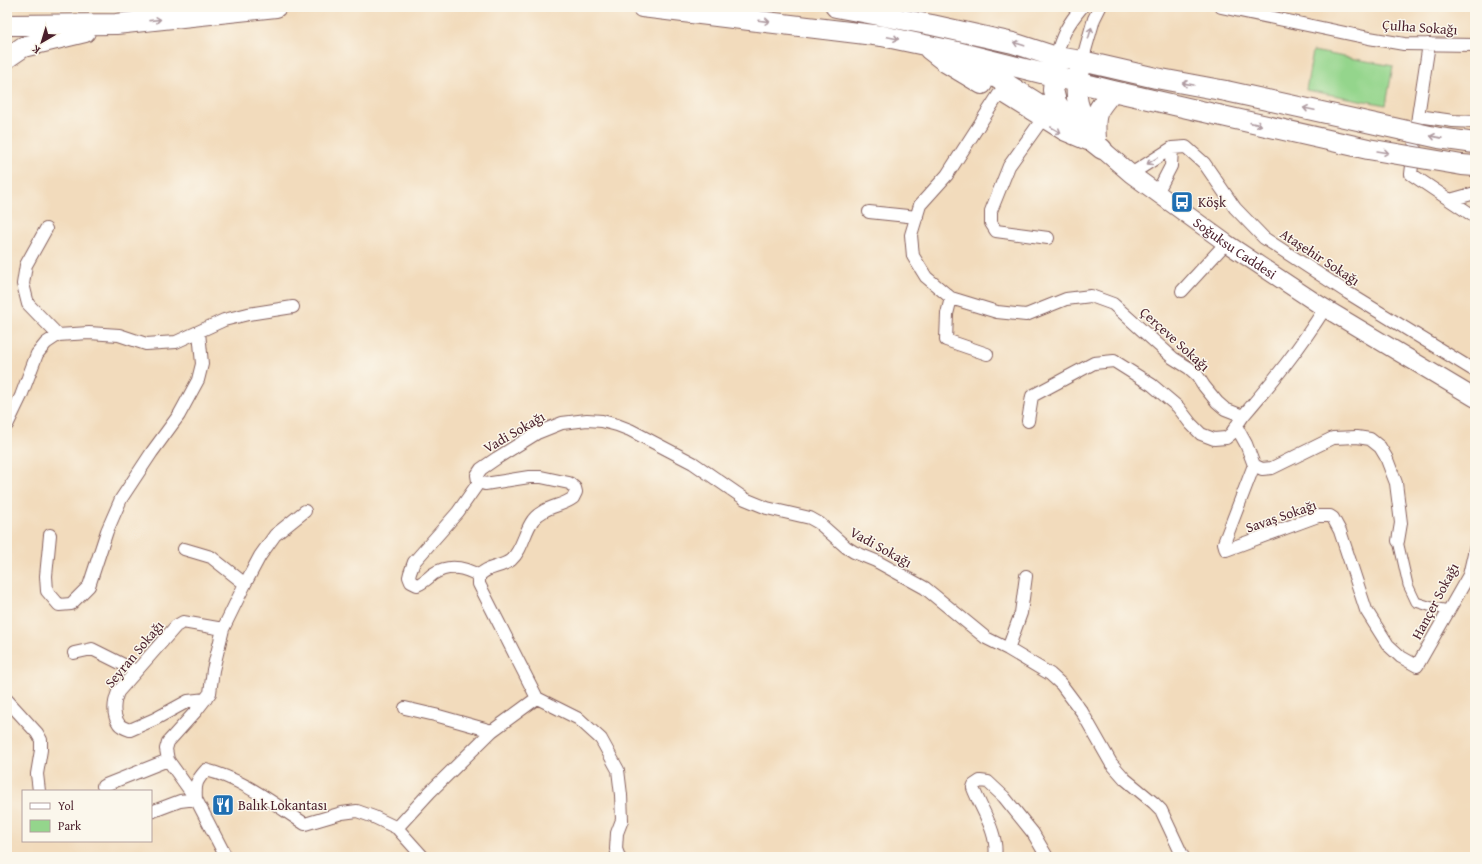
<svg xmlns="http://www.w3.org/2000/svg" width="1482" height="864" viewBox="0 0 1482 864" font-family="'Gentium Book Plus',serif">
<style>
.green{fill:#94d58c;stroke:#6f7a5c}
.lines{fill:none;stroke-linecap:round;stroke-linejoin:round}
.pedestrian-casing{stroke:#85615e;stroke-width:11}
.minor-casing{stroke:#85615e;stroke-width:14}
.secondary-casing{stroke:#85615e;stroke-width:19}
.trunk-casing{stroke:#85615e;stroke-width:22}
.pedestrian{stroke:#fff;stroke-width:9}
.minor{stroke:#fff;stroke-width:12}
.secondary{stroke:#fff;stroke-width:17}
.trunk{stroke:#fff;stroke-width:20}
.trunk-bridge-casing{stroke:#85615e;stroke-width:22;stroke-linecap:butt}
.trunk-bridge{stroke:#fff;stroke-width:20}
.oneway{stroke:#ae9aa0}
.labels{text-anchor:middle;stroke-width:3;stroke-linejoin:round;paint-order:stroke}
.street-label{font-size:14px;fill:#4a1f2b;stroke:#fbf7ec}
.poi-label{font-size:14px;fill:#4a1f2b;stroke:#fbf7ec;text-anchor:start}
</style>
<rect width="100%" height="100%" fill="#fbf7ec"/>
<filter id="ink" filterUnits="userSpaceOnUse"><feTurbulence type="fractalNoise" baseFrequency=".025" numOctaves="2"/><feDisplacementMap in="SourceGraphic" scale="8" xChannelSelector="R" yChannelSelector="G"/><feConvolveMatrix kernelMatrix="1 2 1 2 8 2 1 2 1" color-interpolation-filters="sRGB"/></filter>
<filter id="wash" filterUnits="userSpaceOnUse"><feTurbulence type="fractalNoise" baseFrequency=".012" numOctaves="4" result="noise"/><feDisplacementMap in="SourceGraphic" scale="16" xChannelSelector="R" yChannelSelector="G"/><feGaussianBlur stdDeviation="0.9" result="paint"/><feColorMatrix in="noise" values="0 0 0 0 0 0 0 0 0 0 0 0 0 0 0 0 0 1.4 0 .05"/><feComposite in="paint" operator="in"/></filter>
<g filter="url(#wash)">
<rect width="100%" height="100%" fill="#f2dbbc"/>
<path class="green" d="M1313 51 1393 66 1386 105 1306 90Z"/>
</g>
<g filter="url(#ink)">
<g class="lines">
<g class="pedestrian-casing">
<path id="pedestrian" d="M1398 541 1408 585 1416 602 1432 607 1449 610"/>
</g>
<g class="minor-casing">
<path id="minor" d="M1221 7 1369 38 1404 44 1475 45
M1429 44 1418 116 1411 174 1475 217
M1056 57C1062 35 1067 25 1082 7
M1082 61 1094 19 1100 7
M1418 116 1453 121 1475 122
M1041 121 1009 166 991 211V223L996 231 1048 238
M1087 144 1063 134 999 94 947 175 920 205 911 235 913 256 926 277 951 298 997 312 1026 315 1066 299 1091 296 1113 304 1173 358 1189 368 1197 375 1204 386 1217 402 1225 409 1243 416C1274 380 1300 348 1325 308
M1131 174 1172 148 1186 147 1204 163 1235 208 1264 238 1348 293 1475 371
M1157 193 1171 166 1172 148
M1450 200 1475 193
M869 212 917 217
M46 229 26 265 23 284 28 304 58 335
M1182 291 1226 243
M951 298 947 314 946 340 987 354
M1028 421 1032 396 1094 363 1114 361 1152 385 1178 407 1191 424 1201 434 1214 439 1226 438 1231 434 1243 416
M7 425 21 396 37 354 46 343 58 335 89 333 119 335 146 344 176 342 224 320 248 314 293 307
M1236 426 1246 444 1254 465 1262 469 1272 468 1333 438 1357 437 1370 439 1380 447 1386 457 1396 483 1401 523 1398 541
M1254 465 1224 543 1226 550 1318 516H1330L1333 518 1340 531 1366 610 1388 645 1401 657 1417 666 1469 575 1475 549
M50 535 46 576 47 591 59 605 71 604 89 586 107 531 121 499 152 452 179 415 198 380 202 364 199 332
M184 549 211 557 245 584
M479 576C464 567 449 564 433 574 428 578 423 583 417 585L411 582 409 577 410 573 414 562 458 512 479 482
M1008 649 1021 613 1026 576
M74 653 92 649 136 671
M537 698 479 584V576C486 566 501 568 511 560 523 549 524 532 533 520 544 506 561 507 573 498L576 492 575 488 569 483 541 477H529L485 484 478 481 477 475 481 469 497 458 537 433 562 423 587 420 602 421 617 425 630 430 693 463 745 499 767 508 810 518 819 523 846 547 854 552 876 561 925 588 986 638 1008 649 1050 674 1061 684 1082 712 1111 763 1125 779 1154 803 1161 810 1183 857
M537 698 579 719 601 739 618 770 621 795 622 820 617 833 616 849 619 857
M206 699 188 701 155 719 130 730C127 729 121 727 119 724 112 714 114 702 118 692L176 626 183 622 223 629
M7 700 37 733 41 740V750L37 774 39 791
M405 708 435 715 492 731
M103 786 168 760
M151 812 180 801 196 799C195 784 196 781 206 770 243 779 274 804 305 824L342 813 357 811 374 817 397 828 423 857
M397 828 430 792 492 731 537 698
M226 857 196 799 168 760 166 749 168 742 196 711 210 693 213 670 223 629 245 584 260 556 275 535 305 511
M995 857C999 834 981 809 973 788L974 785 980 781 988 782 1004 797 1033 833 1047 857"/>
</g>
<g class="secondary-casing">
<g id="secondary">
<path id="s1" d="M1102 149 1131 174 1226 243 1318 304 1475 398"/>
</g>
</g>
<g class="trunk-casing">
<path id="trunk" d="M642 7 882 36 953 51 1113 91 1218 115
M836 7 932 25 1013 43 1056 57 1082 61 1156 78 1226 91
M7 25 116 24 276 7
M929 49 947 63 982 84
M7 58 23 47 85 32
M970 61 1069 123 1102 149
M1055 63 1053 90 1056 102 1068 121
M1080 70C1071 102 1081 113 1096 141
M1096 139C1094 113 1096 111 1113 91"/>
</g>
<use href="#pedestrian" class="pedestrian"/>
<use href="#minor" class="minor"/>
<use href="#secondary" class="secondary"/>
<use href="#trunk" class="trunk"/>
<g class="trunk-bridge-casing">
<path id="trunk-bridge" d="M1226 91 1439 138 1475 143
M1218 115 1368 149 1462 165 1475 166"/>
</g>
<use href="#trunk-bridge" class="trunk-bridge"/>
</g>
<defs><path id="oneway-shaft" d="M-6 0H5M1.5-3L5.5 0L1.5 3" fill="none" stroke-width="1.6" stroke-linecap="round" stroke-linejoin="round"/></defs>
<g class="oneway">
<use href="#oneway-shaft" transform="translate(155 20) rotate(-6)"/>
<use href="#oneway-shaft" transform="translate(764 21) rotate(7)"/>
<use href="#oneway-shaft" transform="translate(1090 33) rotate(-74)"/>
<use href="#oneway-shaft" transform="translate(893 38) rotate(12)"/>
<use href="#oneway-shaft" transform="translate(1019 44) rotate(-162)"/>
<use href="#oneway-shaft" transform="translate(1188 84) rotate(-170)"/>
<use href="#oneway-shaft" transform="translate(1309 109) rotate(-168)"/>
<use href="#oneway-shaft" transform="translate(1256 124) rotate(13)"/>
<use href="#oneway-shaft" transform="translate(1056 130) rotate(30)"/>
<use href="#oneway-shaft" transform="translate(1436 137) rotate(-169)"/>
<use href="#oneway-shaft" transform="translate(1383 152) rotate(9)"/>
<use href="#oneway-shaft" transform="translate(1152 161) rotate(148)"/>
</g>
</g>
<defs>
<g id="bus-square" transform="scale(1.15)"><rect x="-9" y="-9" width="18" height="18" rx="4" fill="#1f6fb2" stroke="#fbf7ec"/><path d="M-5-6H5V4H4V6H2V4H-2V6H-4V4H-5ZM-3.5-4V0h7V-4ZM-3.5 1.2v1.5H-2V1.2ZM2 1.2v1.5H3.5V1.2Z" fill="#fff"/></g>
<g id="restaurant-square" transform="scale(1.15)"><rect x="-9" y="-9" width="18" height="18" rx="4" fill="#1f6fb2" stroke="#fbf7ec"/><path d="M-5-6h1v4h1v-4h1v4h1v-4h1v5L-1.5 .5V6h-2V.5L-5-1ZM5-6V6H3V1.5H1.5Q1.5-4 5-6Z" fill="#fff"/></g>
</defs>
<g fill-rule="evenodd">
<use href="#bus-square" x="1182" y="202"/>
<use href="#restaurant-square" x="223" y="805"/>
</g>
<g class="labels">
<g class="street-label">
<text transform="translate(1420 27) rotate(4)" y="5">Çulha Sokağı</text>
<text dy="5" stroke="none"><textPath href="#s1" startOffset="166">Soğuksu Caddesi</textPath></text>
<text transform="translate(1320 257) rotate(33)" y="5">Ataşehir Sokağı</text>
<text transform="translate(1175 339) rotate(42)" y="5">Çerçeve Sokağı</text>
<text transform="translate(514 432) rotate(-30)" y="5">Vadi Sokağı</text>
<text transform="translate(1281 516) rotate(-19)" y="5">Savaş Sokağı</text>
<text transform="translate(881 547) rotate(29)" y="5">Vadi Sokağı</text>
<text transform="translate(1435 601) rotate(-62)" y="5">Hançer Sokağı</text>
<text transform="translate(134 654) rotate(-50)" y="5">Seyran Sokağı</text>
</g>
<g class="poi-label">
<text x="1198" y="207">Köşk</text>
<text x="238" y="810">Balık Lokantası</text>
</g>
</g>
<rect width="1482" height="864" fill="none" stroke="#fbf7ec" stroke-width="24"/>
<rect x="22" y="790" width="130" height="52" fill="#fbf7ec" stroke="#b4a19f"/>
<rect x="30" y="803" width="20" height="6" fill="#ffffff" stroke="#b4a19f"/>
<text x="58" y="810" font-size="12" fill="#4a1f2b">Yol</text>
<rect x="30" y="820" width="20" height="12" fill="#94d58c" stroke="#b4a19f"/>
<text x="58" y="830" font-size="12" fill="#4a1f2b">Park</text>
<g transform="translate(42 42) rotate(218)" stroke="#fbf7ec" stroke-width="3" paint-order="stroke">
<path d="M0-3L7 15L0 10L-7 15Z" fill="#4a1f2b"/>
<text y="-6" font-size="11" font-weight="bold" text-anchor="middle" fill="#4a1f2b">K</text>
</g>
</svg>
